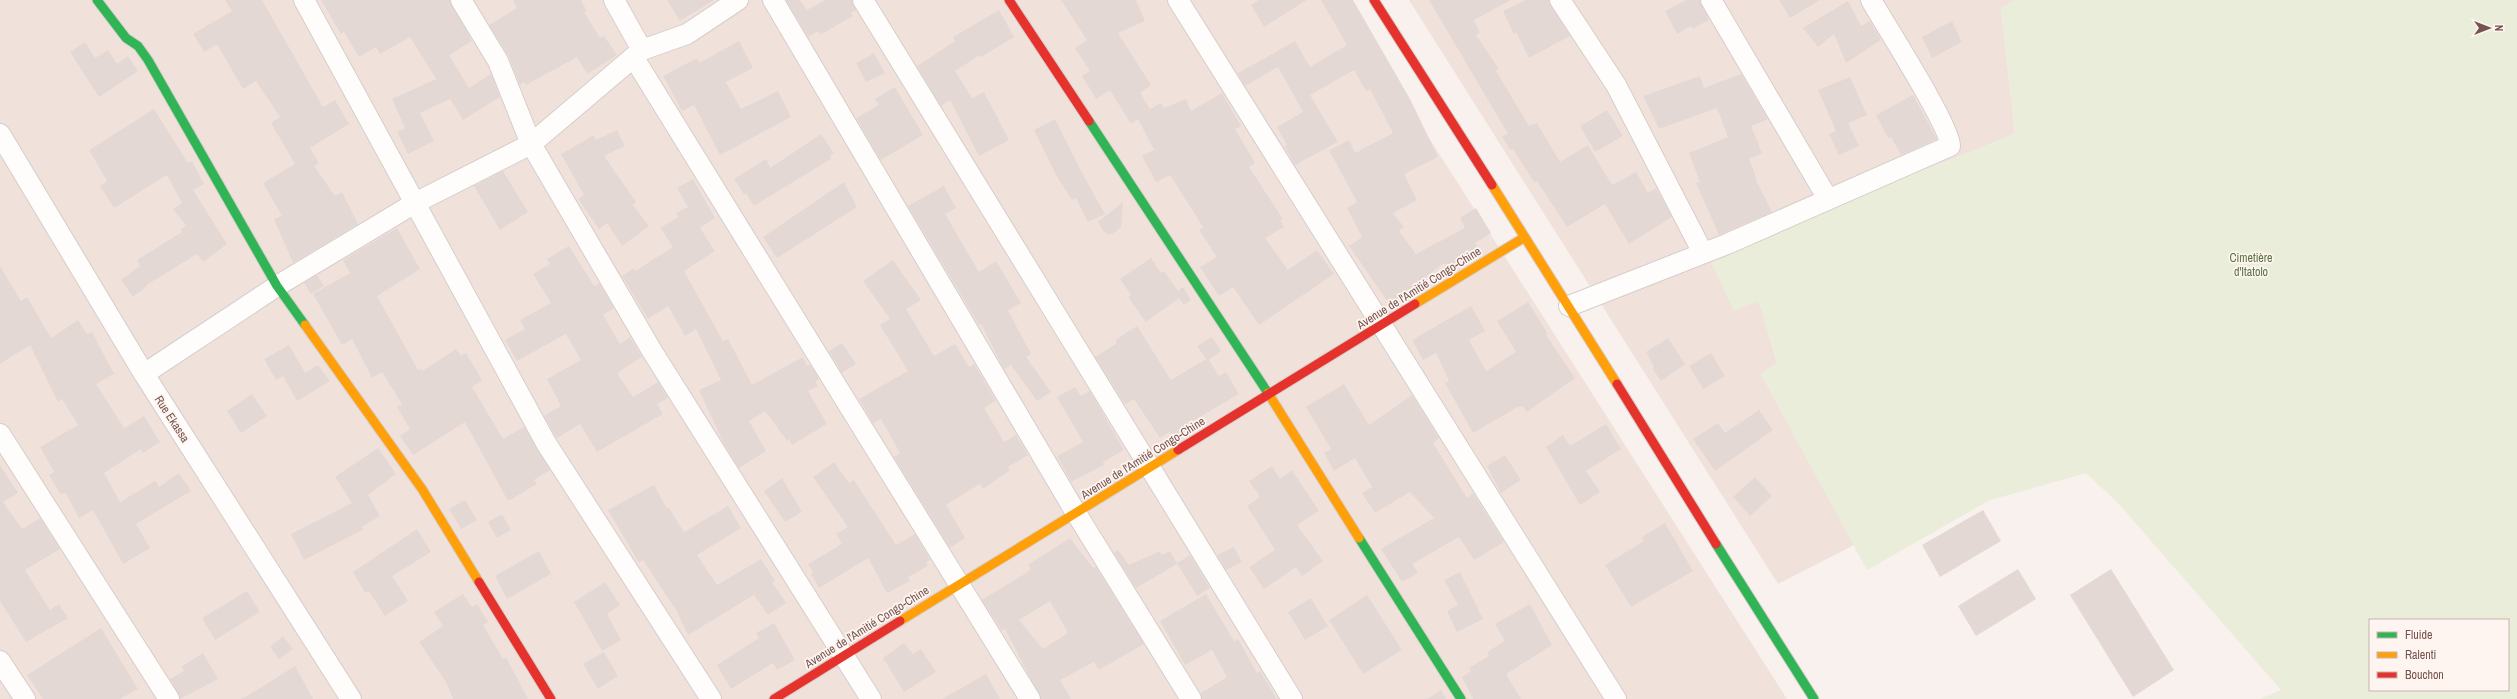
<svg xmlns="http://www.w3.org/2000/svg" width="2517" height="699" viewBox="0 0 2517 699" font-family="'Archivo Narrow',sans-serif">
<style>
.residential{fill:#f0e2db}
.green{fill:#e9edd9;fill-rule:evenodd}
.building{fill:#e4d8d5;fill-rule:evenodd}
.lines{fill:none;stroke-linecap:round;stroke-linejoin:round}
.street-casing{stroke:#d6cdca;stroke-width:22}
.fast-casing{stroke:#d9cecb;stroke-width:11}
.slow-casing{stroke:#d9cecb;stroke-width:11}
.jam-casing{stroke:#d9cecb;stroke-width:11}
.street{stroke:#fefdfc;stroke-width:20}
.fast{stroke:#30b455;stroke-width:9}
.slow{stroke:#ff9f0a;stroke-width:9}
.jam{stroke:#e5322d;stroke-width:9}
.labels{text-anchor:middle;stroke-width:3.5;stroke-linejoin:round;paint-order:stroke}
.park-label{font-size:12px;fill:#5d7443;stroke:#fef5f0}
.street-label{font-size:12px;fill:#75534e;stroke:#fef5f0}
</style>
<rect width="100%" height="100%" fill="#f8f1ed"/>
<path class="residential" d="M0 0H1341L1787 699H0Z
M1409 0H2015L2001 8 2015 134 1708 256 1759 301 1777 363 1761 374 1854 545 1778 584Z"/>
<path class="green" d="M2015 0H2517V699H2260L2281 690 2118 503 2086 473 1990 500 1867 570 1761 374 1777 363 1759 301 1734 311 1708 256 2015 134 2001 8ZM2370 620H2508V690H2370Z"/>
<path class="building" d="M225 0H262L323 107 335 100 349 124 310 148 319 163 314 166 335 196 342 192 358 224 293 263 274 219 282 216 263 183 295 164 271 123 280 117 256 81 243 89 217 44 204 52 193 34 232 11Z
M321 0H450L472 41 449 55 469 88 491 74 500 97 463 120 450 99 420 113 434 141 408 154 397 132 405 128 392 99 436 79 410 37 380 54 376 47 359 57 344 32 341 34Z
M513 0H581L587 11 584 12 600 38 604 36 617 55 587 74 577 57 526 85 524 82 520 85 508 55 489 25 517 8Z
M667 0H714L680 21Z
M786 0H800L807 10 825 0H852L856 10 851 13 853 16 820 35 818 31 808 37Z
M1061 0H1136L1145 21 1118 33 1151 85 1140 93 1150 109 1161 103 1164 108 1186 99 1191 111 1222 93 1241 126 1235 129 1255 163 1249 167 1283 219 1280 220 1284 227 1265 238 1288 270 1317 250 1334 274 1259 325 1233 287 1219 296 1200 267 1217 257 1199 230 1203 227 1170 175 1156 182 1142 156 1154 150 1138 119 1131 124 1110 90 1096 99 1082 76 1090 71 1075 48 1087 40Z
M1259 0H1307L1264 27 1251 5Z
M1321 0H1353L1410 99 1438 157 1404 174 1417 200 1393 213 1404 227 1399 231 1416 254 1465 228 1460 218 1476 208 1491 233 1475 243 1478 248 1447 268 1444 263 1405 293 1406 296 1390 305 1349 246 1362 237 1347 208 1357 202 1329 150 1349 140 1355 153 1393 133 1370 89 1366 91 1354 70 1310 95 1338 142 1295 165 1284 146 1287 145 1277 127 1303 112 1278 67 1245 86 1238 73 1295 41 1310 67 1347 45Z
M1429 0H1511L1474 20 1480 33 1476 35 1499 69 1496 71 1529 126 1537 123 1560 162 1588 145 1612 185 1636 172 1648 193 1656 188 1672 217 1629 244 1605 204 1567 227 1537 181 1534 182 1513 149 1510 150 1502 136 1508 134Z
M1526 0H1549L1570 36 1529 58 1516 32 1514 34 1503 11Z
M1686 0H1700L1709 20 1692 29 1691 26 1677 34 1665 11Z
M1779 0H1820L1790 18Z
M1848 1 1861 26 1870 21 1881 40 1846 63 1834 34 1818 47 1803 28Z
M999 10 1014 37 981 57 980 55 955 71 972 98 984 92 1009 140 979 156 950 100 941 106 917 66 955 41 953 37Z
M1952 21 1962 42 1932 58 1922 37Z
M739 41 753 68 726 82 741 109 778 91 791 117 720 155 694 105 682 111 663 76 697 58 699 63Z
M85 42 95 58 108 50 117 64 128 56 138 71 99 97 70 52Z
M874 53 885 73 866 82 856 63Z
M1741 74 1768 119 1751 126 1762 153 1749 159 1756 177 1755 178 1772 212 1719 235 1696 183 1700 182 1689 153 1728 137 1717 108 1659 129 1643 96 1700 76 1704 88Z
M1850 77 1867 115 1848 123 1859 146 1839 155 1829 134 1836 131 1818 90Z
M895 87 923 135 881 160 856 118 879 105 875 99Z
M1913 95 1937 139 1901 155 1891 137 1888 138 1876 115Z
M154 109 188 163 192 161 204 184 193 190 227 244 203 262 197 254 145 286 146 287 133 297 121 280 140 266 137 260 182 232 180 230 186 225 173 209 182 203 167 175 114 208 100 186 107 181 89 150Z
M1607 110 1623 136 1595 152 1580 126Z
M1055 119 1081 171 1105 214 1088 222 1076 198 1072 200 1056 175 1034 130Z
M617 130 625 146 604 156 636 202 633 205 649 226 622 246 607 223 599 229 578 199 584 195 561 154 594 135 596 140Z
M821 134 834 153 830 156 831 159 754 206 746 193 744 195 734 179 766 159 770 168Z
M503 171 528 212 500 230 474 186Z
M693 179 715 218 700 228 715 251 684 271 723 341 728 339 752 385 803 357 807 366 810 364 819 379 815 381 818 386 808 391 827 424 792 445 789 439 787 441 765 411 749 421 766 451 739 468 724 444 699 390 721 380 696 329 685 336 668 306 648 319 622 276 634 268 635 271 673 247 660 228 678 217 676 213 688 207 677 188Z
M844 182 857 207 777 258 763 237Z
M944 186 956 208 945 214 979 272 996 261 1021 303 1008 310 1031 354 1026 357 1051 392 1037 401 1011 365 1004 369 981 324 979 325 908 206Z
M1123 202 1121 227 1113 234H1107L1103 231 1098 222Z
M397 228 420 269 377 296 418 370 421 368 422 371 456 349 461 356 466 353 482 380 472 387 503 439 524 427 550 470 534 480 537 484 508 501 465 422 413 455 400 436 410 429 397 407 402 404 382 372 372 378 352 339 342 345 313 294 350 273 343 260Z
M569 246 594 286 599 283 614 308 603 315 620 344 630 337 642 357 617 373 633 397 658 382 668 398 657 404 663 414 597 452 580 424 557 438 544 416 561 406 547 379 581 360 566 334 517 361 505 340 525 329 520 320 551 303 533 274 550 264 547 259Z
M1151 258 1161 273 1164 271 1178 291 1183 287 1191 300 1184 305 1179 298 1146 322 1128 297 1131 295 1120 279Z
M893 260 921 300 906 309 934 356 955 344 969 367 974 364 996 401 984 408 1004 442 1016 435 1028 455 1008 467 1010 470 983 489 980 484 946 505 965 538 950 548 894 457 900 453 881 419 873 423 859 399 908 371 880 325 890 319 863 281Z
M0 266 21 301 27 297 51 338 78 320 87 334 92 332 114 374 96 384 124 428 144 416 160 442 143 453 141 449 104 473 120 502 155 481 159 487 179 473 191 491 136 524 150 548 123 564 93 510 79 518 65 492 61 495 49 475 54 472 40 447 78 425 62 399 58 402 30 345 0 364Z
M317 275 324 286 311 294 304 283Z
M1528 302 1548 334 1546 335 1575 378 1527 412 1522 406 1516 408 1473 433 1445 383 1449 381 1436 353 1423 360 1412 340 1471 306 1485 331 1469 340 1486 371 1516 352 1497 321Z
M1137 326 1171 380 1206 359 1197 346 1212 337 1221 351 1209 360 1219 376 1226 372 1239 394 1191 422 1194 426 1173 439 1169 432 1160 438 1134 399 1125 404 1095 357 1117 343 1115 340Z
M1668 338 1685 364 1661 381 1652 368 1654 367 1646 352Z
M842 343 856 364 842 373 829 351Z
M289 345 305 373 318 365 330 381 297 401 283 376 276 380 264 359Z
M1711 353 1725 376 1703 389 1689 366Z
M1344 384 1369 425 1412 395 1439 438 1433 443 1467 498 1473 493 1504 542 1474 560 1459 537 1412 564 1418 573 1402 582 1381 549 1434 518 1410 492 1375 513 1362 493 1372 487 1355 458 1334 471 1324 453 1331 449 1306 407Z
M1075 387 1081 396 1090 391 1124 450 1103 462 1104 465 1071 482 1057 456 1083 442 1057 397Z
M252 394 267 416 241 433 227 411Z
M1759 410 1773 430 1715 471 1693 439 1718 423 1725 433Z
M1606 424 1621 449 1586 471 1600 492 1580 505 1546 447 1563 435 1570 446Z
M378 448 396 474 368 495 380 516 362 527 364 529 304 560 291 534 352 503 335 477Z
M1505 455 1521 480 1501 493 1487 466Z
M834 462 849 483 854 480 896 545 915 534 930 560 926 562 928 566 908 577 910 581 887 593 868 558 819 588 811 574 813 572 808 564 842 544 836 534 848 527 813 477Z
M0 465 18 493 3 502 22 529 40 518 60 549 25 570 50 610 59 604 68 618 26 642 0 601Z
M1272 466 1280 479 1292 470 1319 511 1297 525 1323 561 1302 576 1296 567 1264 589 1249 567 1275 550 1247 506 1260 497 1249 481Z
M1755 477 1772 496 1750 516 1733 497Z
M782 478 802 512 785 522 764 491Z
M654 485 667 509 669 508 684 532 728 506 741 528 697 555 717 585 761 559 775 581 772 582 786 603 768 615 754 595 688 635 676 610 643 560 639 563 608 510Z
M465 500 477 520 461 529 449 509Z
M1983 510 2001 541 1940 577 1922 545Z
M502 514 511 530 497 538 488 522Z
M1665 523 1693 571 1631 607 1605 565 1644 541 1642 537Z
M417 529 431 552 392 576 408 601 385 616 369 591 365 593 353 572Z
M1070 538 1093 568 1096 567 1144 644 1099 670 1094 662 1060 680 1071 699H1041L1005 629 1002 631 982 600 1031 570 1028 565ZM1050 601 1068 633 1043 649 1019 620Z
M1234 547 1242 562 1226 570 1217 555Z
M1118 550 1129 565 1160 551 1162 555 1170 551 1177 564 1136 588 1114 553Z
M539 551 551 574 507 599 495 576Z
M1190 555 1210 588 1197 596 1177 563Z
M2018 569 2036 599 1976 636 1958 606Z
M2111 569 2174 670 2133 697 2070 595Z
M1460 572 1483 619 1457 632 1447 611 1458 605 1444 580Z
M605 582 620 605 607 614 621 640 602 651 574 602Z
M247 591 260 612 215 640 202 618Z
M463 594 472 607 477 604 488 622 483 625 503 659 506 657 528 699H453L446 682 419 642 443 626 434 612Z
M1206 594 1234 641 1238 639 1257 673 1260 671 1277 699H1202L1201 693 1227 677 1212 650 1185 665 1160 621Z
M1367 595 1402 650 1363 674 1329 620Z
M1311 598 1328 626 1305 640 1288 612Z
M1530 604 1552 645 1506 674 1521 699H1473L1462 677 1471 671 1469 668 1489 656 1487 652 1505 641 1495 624Z
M774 623 795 660 777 670 773 663 731 689 717 665 759 638 756 633Z
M101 628 138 689 120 699H43L27 675Z
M283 636 293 649 279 659 270 647Z
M904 643 913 654 921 649 936 672 904 692 883 658Z
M604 652 618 676 598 689 583 664Z
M203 653 218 679 180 699 170 679 184 671 181 667Z
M295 666 313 699H241L262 687Z
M986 674 1000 699H942Z
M1441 690 1446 699H1427Z"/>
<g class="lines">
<g class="street-casing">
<path id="street" d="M304 0 546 443 711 699
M461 0 498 61 531 144 652 351 871 699
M614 0 642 50
M773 0 1076 513 1191 699
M863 0 1292 699
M1178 0 1616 699
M1560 0 1616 85 1703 253
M1711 0 1828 199
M634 58 1030 699
M0 134 144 374 351 699
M1569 306 1727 244 1950 146C1951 127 1884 23 1871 0
M144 374 277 286 415 203 531 144 642 50 687 34 738 0
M0 434 169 699
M0 661 25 699"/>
</g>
<g class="fast-casing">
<path id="fast" d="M97 0 126 38 138 46 148 60 277 286 305 325
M1089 121 1268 393
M1359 538 1461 699
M1716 544 1814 699"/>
</g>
<g class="slow-casing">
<path id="slow" d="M1492 185 1617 384
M1415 304 1525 237
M305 325 422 489 479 582
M1268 393 1359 538
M900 621 1178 450"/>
</g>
<g class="jam-casing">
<path id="jam" d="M1009 0 1089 121
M1374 0 1492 185
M1617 384 1716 544
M1178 450 1415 304
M479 582 551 699
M774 699 900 621"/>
</g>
<use href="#street" class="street"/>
<use href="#fast" class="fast"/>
<use href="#slow" class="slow"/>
<use href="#jam" class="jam"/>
</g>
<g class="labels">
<g class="park-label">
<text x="2251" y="262">Cimetière<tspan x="2251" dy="14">d'Itatolo</tspan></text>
</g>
<g class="street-label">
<text transform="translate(1419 288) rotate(-32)" y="4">Avenue de l'Amitié Congo-Chine</text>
<text transform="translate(172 419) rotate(57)" y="4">Rue Ekassa</text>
<text transform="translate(1143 458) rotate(-32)" y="4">Avenue de l'Amitié Congo-Chine</text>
<text transform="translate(867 627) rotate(-32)" y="4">Avenue de l'Amitié Congo-Chine</text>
</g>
</g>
<rect x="2369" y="619" width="140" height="72" fill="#fef5f0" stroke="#c7b4af"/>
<rect x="2377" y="632" width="20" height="6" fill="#30b455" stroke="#c7b4af"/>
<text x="2405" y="639" font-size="12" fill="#75534e">Fluide</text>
<rect x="2377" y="652" width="20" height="6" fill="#ff9f0a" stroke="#c7b4af"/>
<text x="2405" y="659" font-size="12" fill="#75534e">Ralenti</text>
<rect x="2377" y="672" width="20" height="6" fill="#e5322d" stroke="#c7b4af"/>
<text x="2405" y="679" font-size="12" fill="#75534e">Bouchon</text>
<g transform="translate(2489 28) rotate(90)" stroke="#fef5f0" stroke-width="3" paint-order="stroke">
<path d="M0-3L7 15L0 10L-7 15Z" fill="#75534e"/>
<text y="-6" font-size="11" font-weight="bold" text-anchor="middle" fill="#75534e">N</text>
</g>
</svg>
